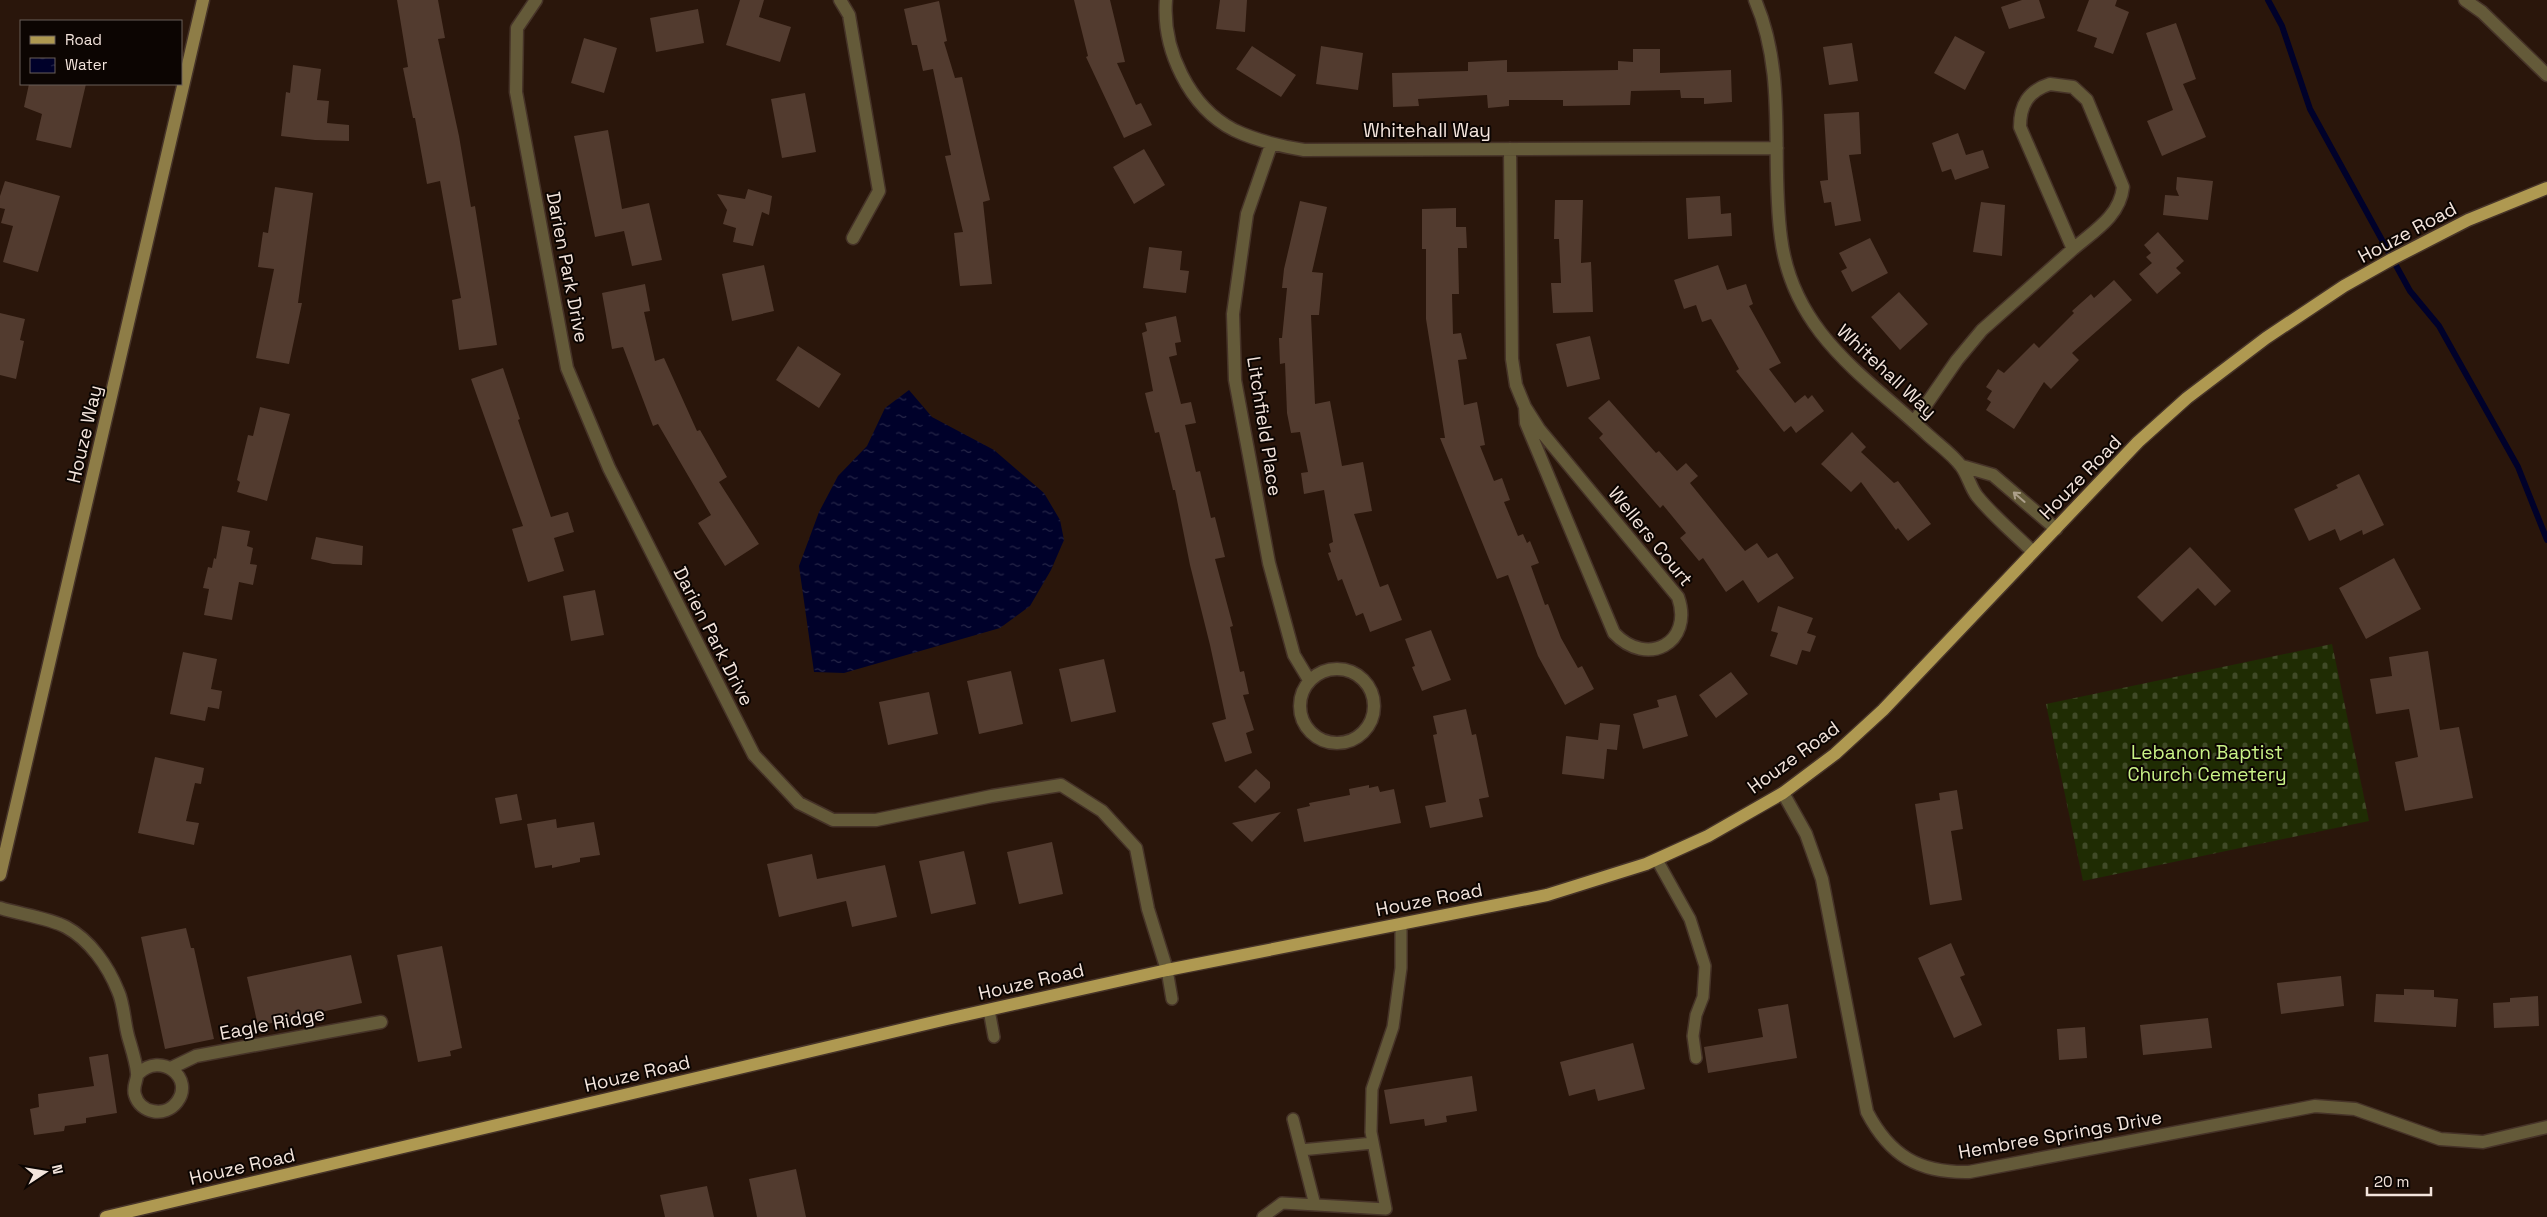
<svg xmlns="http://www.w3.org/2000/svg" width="2547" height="1217" viewBox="0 0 2547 1217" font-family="'Space Grotesk',sans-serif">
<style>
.cemetery{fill:url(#cemetery-stones)}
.water{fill:url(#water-ripples)}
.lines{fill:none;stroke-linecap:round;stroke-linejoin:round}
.stream{stroke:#00012a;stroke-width:6}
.building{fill:#523b2f}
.lane-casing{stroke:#463328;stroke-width:14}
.street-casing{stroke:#463328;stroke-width:15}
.secondary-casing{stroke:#463328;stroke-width:15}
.primary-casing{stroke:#463328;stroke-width:15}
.lane{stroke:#645a39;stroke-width:11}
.street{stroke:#645a39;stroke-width:12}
.secondary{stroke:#8e7d47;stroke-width:12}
.primary{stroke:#af9951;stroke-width:12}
.oneway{stroke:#ac9f8a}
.labels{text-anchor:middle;stroke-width:4;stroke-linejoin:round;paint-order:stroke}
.street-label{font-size:19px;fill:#f3e4dc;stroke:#0c0502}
.park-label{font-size:19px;fill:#c9f287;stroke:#0c0502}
</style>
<defs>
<pattern id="cemetery-stones" width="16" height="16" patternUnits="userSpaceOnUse" patternTransform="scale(1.25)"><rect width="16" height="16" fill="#1f2c03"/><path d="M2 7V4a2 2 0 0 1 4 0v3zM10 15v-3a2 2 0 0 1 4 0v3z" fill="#404a27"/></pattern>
<pattern id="water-ripples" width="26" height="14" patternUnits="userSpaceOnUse" patternTransform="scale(1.25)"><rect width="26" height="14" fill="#00012a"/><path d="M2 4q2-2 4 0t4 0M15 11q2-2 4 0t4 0" fill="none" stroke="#262648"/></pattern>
</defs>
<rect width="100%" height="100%" fill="#2a160b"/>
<path class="cemetery" d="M2332 644 2369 821 2083 881 2046 704Z"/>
<path class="water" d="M909 390 932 417 994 450 1044 493 1060 520 1064 540 1051 570 1030 606 1000 628 844 673 814 672 799 566 819 512 838 476 867 446 885 408Z"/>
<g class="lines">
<path class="stream" d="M2268 0 2282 26 2310 109 2410 291 2439 326 2518 467 2547 540"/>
</g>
<path class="building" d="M397 0H438L445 38 438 39 459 136 471 207 475 206 497 345 459 350 452 300 461 298 440 181 427 184 415 118H413L403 68 408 67Z
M740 0H764L759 17 791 27 780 62 726 45Z
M1074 0H1110L1125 62 1117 63 1136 105 1141 103 1152 125 1124 138 1086 57 1088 56Z
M1220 0H1247L1245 32 1216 29Z
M2022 0H2039L2045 18 2009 29 2001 7Z
M2089 0H2117L2115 6 2129 12 2113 54 2094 47 2097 38 2077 31Z
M939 1 947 41 944 42 955 78 962 77 990 200 983 202 992 284 960 286 954 233 963 232 945 156 951 155 933 69 923 71 917 45H912L904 9Z
M698 9 704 43 656 52 650 18Z
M2176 23 2196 79 2183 84 2206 137 2162 156 2147 121 2173 110 2146 33Z
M1955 36 1985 52 1965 90 1934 73Z
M584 38 617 48 604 93 571 83Z
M1852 43 1858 81 1829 85 1823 47Z
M1252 46 1296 75 1281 97 1236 69Z
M1321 46 1363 53 1358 90 1316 84Z
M1633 49H1660V73L1731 70 1732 102 1704 104V98H1681L1680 90 1631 91 1630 105 1563 106V100H1509V106L1488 108 1487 95 1418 99 1419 106 1393 107 1392 73 1468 71V62L1507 60V72L1618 70V61L1633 62Z
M293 65 321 69 317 100 329 101 327 123 349 125V141L315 140 281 136 286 92 290 93Z
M29 84H86L71 148 36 140 42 114 24 107Z
M805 93 816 152 782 158 771 99Z
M1859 112 1861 154 1849 155 1861 221 1835 226 1831 202 1824 203 1820 181 1828 180 1824 114Z
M608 130 622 209 649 203 662 260 632 266 624 231 595 237 574 136Z
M1958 133 1966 155 1983 150 1989 168 1955 180 1951 169 1942 172 1932 143Z
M1144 149 1165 185 1134 204 1113 167Z
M2177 177 2213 181 2208 220 2163 215 2165 195 2179 196 2176 189Z
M5 181 60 196 38 272 3 262 13 226 1 223 5 209 0 208V196Z
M275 187 313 193 298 303H302L289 364 256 358 274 269 258 267 263 232 268 233Z
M748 189 772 196 769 215 762 212 753 246 733 242 736 228 723 224 727 210 717 194 745 199Z
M1720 196 1721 214 1731 213 1732 236 1688 239 1686 198Z
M1555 200H1583L1581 263 1591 262 1593 312 1553 313 1551 283H1561L1559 239H1554Z
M1300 201 1327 207 1312 272 1323 273 1319 315H1311L1315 404 1330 401 1342 466 1363 462 1372 511 1354 514 1380 587 1388 584 1402 620 1370 632 1363 613 1356 616 1342 579 1338 581 1328 553 1331 552 1329 544 1333 542 1324 490 1304 494 1301 473 1308 472 1300 432 1291 433 1287 413 1285 363 1280 364 1279 338H1282L1287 288H1282L1284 269Z
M1981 202 2005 205 2002 256 1973 252Z
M1456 208V227H1466L1467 248H1458L1459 294H1452L1453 334 1461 333 1467 359 1458 360 1464 405 1477 402 1485 445 1480 446 1494 481 1502 478 1510 500 1504 502 1518 536 1523 534 1527 543 1530 541 1539 563 1531 566 1545 605 1548 604 1561 638 1578 668 1582 666 1594 689 1565 705 1538 656 1508 575 1497 579 1440 438H1445L1426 319V249H1422V209Z
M2158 232 2184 261 2176 268 2181 273 2157 294 2139 274 2152 263 2146 257 2151 253 2144 245Z
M1870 238 1888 273 1852 292 1841 271 1847 268 1839 253Z
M1149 247 1182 251 1180 270 1189 271 1186 293 1143 288Z
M764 265 774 311 732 321 722 274Z
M1718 265 1727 290 1746 284 1753 304 1749 306 1781 363 1769 369 1795 403 1805 395 1808 399 1812 395 1824 411 1796 433 1791 426 1784 432 1736 371 1739 369 1711 319 1702 322 1696 305 1684 309 1674 280Z
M2114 280 2132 300 2072 353 2079 360 2051 389 2044 382 2014 429 1986 410 1991 402 1987 399 1992 391 1986 387 1998 369 2004 373 2034 343 2039 348 2074 313 2072 311 2091 294 2094 298Z
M645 284 650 311 644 312 655 361 664 358 697 431 700 430 727 477 719 482 759 544 725 566 698 523 711 515 658 424 653 426 623 347 612 349 602 293Z
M1899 292 1928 324 1900 350 1871 317Z
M0 313 25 319 20 340 24 341 16 379 0 375Z
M1176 316 1181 342 1175 343 1177 355 1169 357 1181 404 1191 402 1196 423 1185 425 1196 472 1200 471 1211 518 1215 517 1225 557 1215 559 1233 626 1230 627 1240 672 1244 671 1249 694 1243 695 1254 730 1246 733 1252 753 1225 762 1212 723 1226 719 1210 645 1190 565 1175 490H1173L1159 432 1155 433 1145 393 1153 391 1142 333 1147 331 1145 323Z
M1590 336 1600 379 1567 387 1556 344Z
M798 346 841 374 819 408 776 380Z
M503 368 520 419 518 420 551 517 568 512 574 532 554 538 564 571 528 582 512 529 523 526 471 379Z
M1609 400 1656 453 1659 451 1677 471 1686 463 1698 476 1690 483 1745 551 1757 543 1768 558 1777 553 1794 578 1758 603 1743 580 1726 592 1703 558 1699 561 1680 538 1686 533 1663 505 1660 508 1599 438 1603 434 1588 418Z
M260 407 290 414 267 501 237 492 240 482 237 480 248 435 253 436Z
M1852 432 1866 447 1861 452 1894 483 1898 481 1931 524 1908 541 1898 528 1896 530 1861 482 1851 492 1821 464Z
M2359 474 2384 525 2363 535 2362 530 2340 541 2335 529 2309 541 2294 509 2338 488 2336 485Z
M222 526 250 531 247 546 253 548 250 564 257 565 253 585 239 582 232 620 204 615 209 589 203 588 208 567 212 568 214 558 216 559Z
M316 537 363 546 362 565 333 564 311 559Z
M2190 547 2231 591 2215 606 2198 588 2162 622 2137 597Z
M2394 558 2421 609 2366 639 2339 588Z
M595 590 604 635 571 641 563 596Z
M1778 606 1813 618 1807 633 1816 636 1810 652 1802 650 1797 665 1770 656 1778 633 1771 631Z
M1431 630 1451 680 1422 691 1412 667 1415 666 1405 639Z
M2428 651 2440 730 2459 727 2473 798 2405 811 2395 762 2418 757 2409 709 2376 714 2370 679 2392 676 2389 657Z
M183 652 217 659 211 689 222 691 219 709 208 707 205 721 170 714Z
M1104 659 1116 712 1071 722 1059 669Z
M1011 671 1023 724 979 734 967 681Z
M1731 672 1748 694 1716 718 1699 695Z
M929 692 938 734 888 745 879 702Z
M1676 695 1688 736 1643 749 1633 714 1659 707 1657 700Z
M1466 709 1472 735 1476 734 1489 797 1479 799 1483 817 1430 828 1425 806 1446 802 1433 735 1437 734 1433 716Z
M1600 723 1620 725 1617 750 1607 749 1604 779 1562 774 1566 736 1598 740Z
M155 757 204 768 201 784 195 783 186 821 199 823 194 845 138 833Z
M1256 769 1270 782V788L1255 803 1238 787Z
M1369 785V788L1378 786 1380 792 1394 789 1401 823 1304 842 1297 809 1310 806 1309 803 1350 795 1349 789Z
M1957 790 1963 829 1951 831 1962 900 1930 905 1915 804 1940 800 1939 793Z
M517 794 522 820 500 824 495 798Z
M1281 812 1252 842 1232 823Z
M556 819 557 828 594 822 600 855 580 858V862L552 868V865L535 868 527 824Z
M1052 842 1063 894 1019 904 1007 852Z
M964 851 976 904 931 914 919 861Z
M812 854 817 879 885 865 897 917 852 927 846 901 779 917 767 864Z
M186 928 191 948H194L214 1039 165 1049 141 937Z
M1951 943 1965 975 1960 977 1982 1025 1954 1038 1918 958Z
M442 946 462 1048 450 1051 451 1056 418 1062 397 955Z
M351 955 362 1003 258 1026 247 977Z
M2341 976 2344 1006 2281 1014 2277 983Z
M2404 989 2434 990V997L2458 999 2456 1027 2374 1022 2376 994 2404 995Z
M2538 996 2539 1026 2494 1028 2493 1003 2510 1002V998Z
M1788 1004 1797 1058 1708 1073 1704 1047 1763 1037 1758 1009Z
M2208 1018 2212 1048 2143 1055 2140 1025Z
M2085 1027 2087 1058 2059 1060 2057 1029Z
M1633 1043 1645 1089 1598 1101 1595 1089 1569 1096 1560 1062Z
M108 1054 117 1113 86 1118V1123L65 1126 64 1131 34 1135 30 1109 39 1107 38 1094 94 1086 89 1057Z
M1472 1076 1477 1111 1446 1116 1447 1122 1425 1126 1424 1119 1390 1124 1384 1090Z
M796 1169 806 1217H757L749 1179Z
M707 1186 714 1217H665L660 1195Z"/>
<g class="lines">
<g class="lane-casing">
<path id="lane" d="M1657 860 1690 919 1705 966 1703 997 1696 1015 1693 1036 1696 1058
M1167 970 1172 999
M989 1010 994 1037
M1293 1119 1315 1205
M1301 1150 1373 1143
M1263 1217 1282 1203 1386 1209 1371 1132 1372 1089 1393 1027 1401 968V924"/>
</g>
<g class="street-casing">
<path id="street" d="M536 0 517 28 516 92 567 368 609 468 754 755 799 803 833 820H876L992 796 1061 785 1102 811 1136 848 1148 909 1167 970
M840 0 849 15 879 191 853 238
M1166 0C1162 49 1189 107 1234 130 1257 141 1279 146 1304 150L1777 148
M1755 0C1788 76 1770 159 1781 238 1793 333 1865 376 1928 435 1939 445 1953 455 1961 466 1968 475 1970 487 1977 496 1993 516 2015 534 2033 552
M2465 0 2482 12 2547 75
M2050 84 2073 87 2087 100 2123 187C2120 216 2094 231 2073 249L2020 127C2020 105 2028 91 2050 84Z
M1271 145 1247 214 1233 314 1235 380 1269 563 1294 655 1309 680
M1510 149 1512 359 1516 385 1525 407
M1525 407 1539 429 1678 597C1694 643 1647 668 1614 633L1526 423Z
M1914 422 1957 360 1982 330 2073 249
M1962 466 1993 475 2056 529
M1300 706a37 37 0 1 1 74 0a37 37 0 1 1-74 0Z
M1783 793 1806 834 1822 879 1867 1112C1890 1156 1919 1173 1969 1172L2315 1106 2355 1109 2440 1139 2483 1142 2547 1127
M0 908C19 914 49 918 66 927 90 940 108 966 118 991 124 1004 124 1021 128 1036 131 1047 136 1061 137 1073 138 1080 132 1086 135 1095 140 1113 165 1118 177 1102 195 1078 161 1051 138 1074
M171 1068 196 1056 381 1022"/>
</g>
<g class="secondary-casing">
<path id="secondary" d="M0 875 203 0"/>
</g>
<g class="primary-casing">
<path id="primary" d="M106 1217 947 1019 1167 970 1547 895 1646 864 1708 836 1783 793 1835 754 1883 710 2138 442 2187 398 2266 338 2344 286 2392 259 2468 220 2547 188"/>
</g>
<use href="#lane" class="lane"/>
<use href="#street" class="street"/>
<use href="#secondary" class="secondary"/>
<use href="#primary" class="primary"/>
</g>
<defs><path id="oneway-shaft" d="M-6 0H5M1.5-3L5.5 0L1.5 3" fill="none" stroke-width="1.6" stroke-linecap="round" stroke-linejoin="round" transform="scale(1.25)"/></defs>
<use class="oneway" href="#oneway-shaft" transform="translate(2019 497) rotate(-139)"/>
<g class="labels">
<g class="street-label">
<text x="1427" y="137">Whitehall Way</text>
<text transform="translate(2407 232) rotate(-28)" y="7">Houze Road</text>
<text transform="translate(568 267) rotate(79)" y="7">Darien Park Drive</text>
<text transform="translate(1887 371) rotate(43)" y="7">Whitehall Way</text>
<text transform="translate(1265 426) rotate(81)" y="7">Litchfield Place</text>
<text transform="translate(84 434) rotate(-77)" y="7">Houze Way</text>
<text transform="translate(2080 477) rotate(-46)" y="7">Houze Road</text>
<text transform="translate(1651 536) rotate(51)" y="7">Wellers Court</text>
<text transform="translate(714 636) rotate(63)" y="7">Darien Park Drive</text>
<text transform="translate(1793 757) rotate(-36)" y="7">Houze Road</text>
<text transform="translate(1429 899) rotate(-11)" y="7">Houze Road</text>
<text transform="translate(1031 981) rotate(-13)" y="7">Houze Road</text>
<text transform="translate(272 1023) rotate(-11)" y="7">Eagle Ridge</text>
<text transform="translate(637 1073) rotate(-13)" y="7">Houze Road</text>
<text transform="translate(2060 1134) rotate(-10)" y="7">Hembree Springs Drive</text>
<text transform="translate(242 1166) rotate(-13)" y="7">Houze Road</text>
</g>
<g class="park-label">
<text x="2207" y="759">Lebanon Baptist<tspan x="2207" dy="22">Church Cemetery</tspan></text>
</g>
</g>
<rect x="20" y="20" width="162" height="65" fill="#0c0502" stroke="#685e59"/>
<rect x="30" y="36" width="25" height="8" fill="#af9951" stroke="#685e59"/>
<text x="65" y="45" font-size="15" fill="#f3e4dc">Road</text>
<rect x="30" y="58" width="25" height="15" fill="url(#water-ripples)" stroke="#685e59"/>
<text x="65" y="70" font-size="15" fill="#f3e4dc">Water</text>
<g transform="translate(45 1172) rotate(78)" stroke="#0c0502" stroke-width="4" paint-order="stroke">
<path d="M0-4L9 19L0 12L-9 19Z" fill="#f3e4dc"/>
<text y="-8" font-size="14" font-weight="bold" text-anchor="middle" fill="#f3e4dc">N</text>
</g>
<path d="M2367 1187v8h64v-8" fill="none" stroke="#f3e4dc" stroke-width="2.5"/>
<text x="2374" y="1187" font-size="15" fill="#f3e4dc" stroke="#0c0502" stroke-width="4" paint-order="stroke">20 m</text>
</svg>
